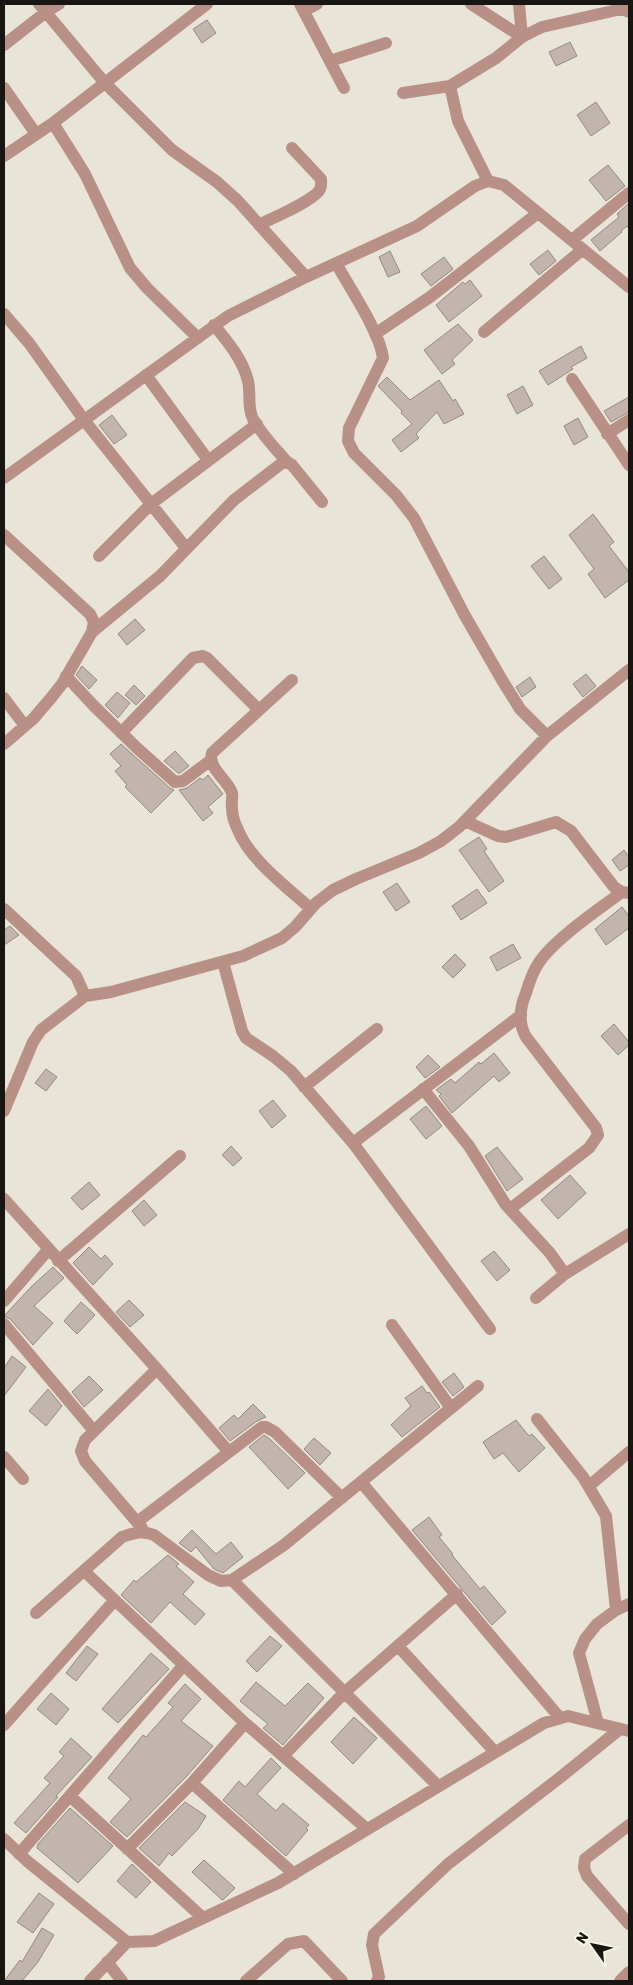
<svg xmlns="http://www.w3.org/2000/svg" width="633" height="1985" viewBox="0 0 633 1985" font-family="Rubik,sans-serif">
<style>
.building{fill:#c1b5ae;stroke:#958983}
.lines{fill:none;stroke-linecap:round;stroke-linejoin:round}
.street{stroke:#b89086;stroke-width:12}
</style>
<rect width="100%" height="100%" fill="#e8e5d8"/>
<path class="building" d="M207 20 216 33 202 43 193 29Z
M570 42 577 56 556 66 549 52Z
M596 102 610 123 591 136 577 115Z
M608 165 625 186 606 201 589 180Z
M629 203V229L627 226 621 231 622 232 600 251 591 240 619 217 617 214Z
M548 250 556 261 539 275 530 264Z
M390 251 400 272 388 277 379 257Z
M444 257 453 269 431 286 421 274Z
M470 280 482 296 449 322 436 305 463 282 465 284Z
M458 324 473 340 452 360 455 364 442 374 424 350Z
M581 346 587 358 571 367 573 369 548 385 539 371Z
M387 377 410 400 439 380 453 401 455 399 464 414 444 424 437 412 416 434 419 438 401 452 392 440 412 424 401 413 402 411 378 386Z
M523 386 533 405 517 414 507 395Z
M629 397V412L611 422 604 411Z
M112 415 127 435 114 444 99 425Z
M578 418 588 437 574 445 564 426Z
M593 514 614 542 609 546 629 572V580L605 598 588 574 594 569 569 535Z
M544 556 562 579 549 589 531 566Z
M135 619 145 630 127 645 118 634Z
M82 666 97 680 89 689 76 675Z
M586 674 596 686 583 697 573 684Z
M530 677 536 687 522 697 516 687Z
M134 685 145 696 136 705 125 695Z
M117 692 130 703 118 718 105 705Z
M121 744 170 788 174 790 151 813 125 787 127 785 115 771 121 766 110 754Z
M175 751 189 766 180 773H178L164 761Z
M208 775 223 794 208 807 213 813 203 821 179 790 187 788 200 778 203 780Z
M479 837 487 849 484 851 504 881 489 892 459 850Z
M624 850 629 857V865L620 871 612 860Z
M397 883 410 902 396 911 383 892Z
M477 889 487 903 461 920 452 906Z
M622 907 629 916V928L606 945 595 929Z
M10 926 19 935 4 945V930Z
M513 944 521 958 497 971 490 957Z
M455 954 466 965 453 978 442 967Z
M614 1024 629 1042V1045L618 1055 601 1036Z
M494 1053 510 1073 499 1082 494 1076 452 1113 439 1096 441 1094 436 1090 451 1079 455 1083 479 1062 481 1064Z
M428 1055 440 1067 425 1078 416 1067Z
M46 1069 57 1077 46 1091 35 1083Z
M273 1100 286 1116 272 1128 259 1111Z
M426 1106 442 1126 426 1139 410 1119Z
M231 1146 242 1158 233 1166 222 1155Z
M497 1147 523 1179 507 1191 485 1156Z
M570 1175 586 1193 558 1219 541 1200Z
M89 1182 100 1195 82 1210 71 1198Z
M144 1200 157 1215 144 1226 132 1211Z
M89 1247 101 1259 105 1255 113 1264 93 1285 73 1263Z
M494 1251 510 1270 497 1281 481 1261Z
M53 1267 64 1278 34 1306 53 1323 33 1345 10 1319 4 1316 32 1286Z
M129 1300 144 1315 130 1327 116 1312Z
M81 1302 95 1315 77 1334 64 1321Z
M12 1356 26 1367 4 1396V1368Z
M454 1373 464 1387 453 1396 442 1382Z
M89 1376 103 1390 84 1407 72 1392Z
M422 1386 427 1393 429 1392 440 1407 402 1437 391 1425 411 1406 405 1398Z
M48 1389 62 1406 46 1426 29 1411Z
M253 1404 266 1417 257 1421 230 1441 219 1428 234 1415 238 1419Z
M516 1420 529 1436 532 1434 545 1448 519 1472 503 1453 494 1459 483 1442Z
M264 1435 270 1439 305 1473 288 1489 249 1447Z
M314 1438 331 1453 320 1465 304 1449Z
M429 1517 442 1535 439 1537 453 1554 452 1555 480 1589 484 1586 506 1612 492 1625 412 1530Z
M192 1530 216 1554 231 1542 243 1557 223 1573 214 1569 196 1547 191 1552 179 1543Z
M168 1555 179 1564 176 1566 194 1582 183 1594 205 1614 195 1625 170 1602 151 1623 121 1595 134 1580 136 1582Z
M270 1636 282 1646 257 1672 246 1661Z
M87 1646 98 1654 76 1681 66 1673Z
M151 1653 169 1669 118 1723 102 1709Z
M256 1682 285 1706 308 1683 324 1698 283 1745 263 1728 268 1724 240 1701Z
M185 1684 201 1699 181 1721 213 1746 186 1777 127 1837 110 1822 131 1799 108 1778 143 1735 146 1737 173 1707 168 1703Z
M51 1693 69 1709 56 1725 37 1709Z
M354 1717 377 1738 353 1764 331 1742Z
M71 1738 92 1757 56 1796 58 1797 26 1833 14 1823 50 1783 44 1778 64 1756 59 1752Z
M271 1758 281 1768 257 1794 276 1811 283 1803 309 1825 306 1828 308 1830 286 1856 223 1800 239 1781 245 1787Z
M185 1802 206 1816 198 1829 172 1856 169 1853 159 1866 139 1848Z
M70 1808 113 1846 78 1883 37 1848 38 1844Z
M204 1860 235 1888 224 1899 222 1900 192 1872Z
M132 1864 151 1882 136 1898 117 1881Z
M39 1893 54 1904 33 1933 17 1922Z
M42 1928 54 1935 38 1962 22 1981H4L20 1960 22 1962Z"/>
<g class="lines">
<path class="street" d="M39 4 104 82 172 150 217 182 238 201 306 277
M300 4 344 88
M471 4 522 37 542 27 617 10H624L629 12
M304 11 317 4
M4 45 46 12 59 4
M330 61 386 43
M450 86 458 121 488 181
M4 88 36 134
M403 93 450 86 496 58 522 37 519 4
M53 123 85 174 130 268 147 288 198 338
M4 156 53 123 207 4
M259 225C274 217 309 203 319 191 322 187 321 183 321 179L292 148
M572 240 629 193
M336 263C349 287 380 332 383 358L349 428 348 441 354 453 396 495 414 518 464 614 502 680 520 709 547 736
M4 314 29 343 84 420 186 548
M214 325C228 342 243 360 248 381 251 394 247 408 253 419 262 435 276 449 287 462
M484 332 583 249
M375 334 430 297 538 213
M146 375 208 460
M572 379 629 465
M607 434 629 420
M4 478 228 316 306 277 417 226 475 186 488 181 504 185 629 287
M4 535 90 614 94 622 92 632 62 684 51 698 33 719 4 744
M99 556 151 504 257 424
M92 632 160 576 234 500 282 463 287 462 292 465 322 502
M66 676 94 706 137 748 175 782 183 781 211 760
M292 680 212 753C207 768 228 780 232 793 233 797 231 803 232 808 232 815 235 824 238 830 250 860 287 887 311 909
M4 698 25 726
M121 733 193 658 203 656 207 658 259 710
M465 821 498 836 506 837 556 822 571 831 614 887 622 892 629 893
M4 909 76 976 85 996
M223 962 242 1031 246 1038 273 1056 291 1071 353 1143 490 1329
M304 1087 377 1029
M423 1089 469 1146 506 1205 550 1253 565 1274
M4 1111 33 1042 41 1030 85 996 111 992 243 956 282 938 295 927 316 903 333 890 356 879 419 853 441 841 459 827 547 736 629 670
M353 1143 521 1015
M4 1199 157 1369 229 1452
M510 1209 589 1148 598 1135 596 1128 526 1037C518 1023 520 1007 526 993 529 983 532 973 538 964 553 940 598 910 622 892
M58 1261 180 1156
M536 1298 565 1274 629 1234
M4 1301 48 1250
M4 1324 94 1431
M392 1325 451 1408
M537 1419 583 1477 606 1516 616 1610
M4 1457 23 1479
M361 1482 560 1718
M589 1486 629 1452
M137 1522 262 1427H266L275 1432 342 1498
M142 1528 85 1461 81 1451 85 1440 157 1369
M84 1571 245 1723 367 1829
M232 1580 438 1786
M36 1613 122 1537C134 1533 142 1530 154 1535L208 1575 221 1581 232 1580 284 1545 478 1386
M398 1646 495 1752
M598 1723 579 1653 585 1639 597 1624 616 1610 629 1604
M4 1725 114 1601
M283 1756 345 1692 457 1594
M192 1783 294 1874
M70 1796 203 1918
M629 1825 585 1859 584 1868 587 1876 629 1924
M4 1839 27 1861 127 1942 154 1941 278 1883 544 1723 568 1716 629 1731
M127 1849 192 1783 245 1723
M19 1854 183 1666
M107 1962 122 1981
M90 1981 127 1942
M246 1981 288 1944 304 1941 342 1981
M377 1981 379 1977 372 1945 374 1934 448 1864 562 1776 620 1729
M620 1981 629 1972"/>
</g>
<rect width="633" height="1985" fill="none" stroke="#171612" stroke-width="10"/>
<g transform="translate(593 1945) rotate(303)" stroke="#f5f2e6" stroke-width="4" paint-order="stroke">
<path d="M0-4L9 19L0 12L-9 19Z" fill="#171612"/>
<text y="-8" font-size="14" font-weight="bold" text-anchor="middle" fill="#171612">N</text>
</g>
</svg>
